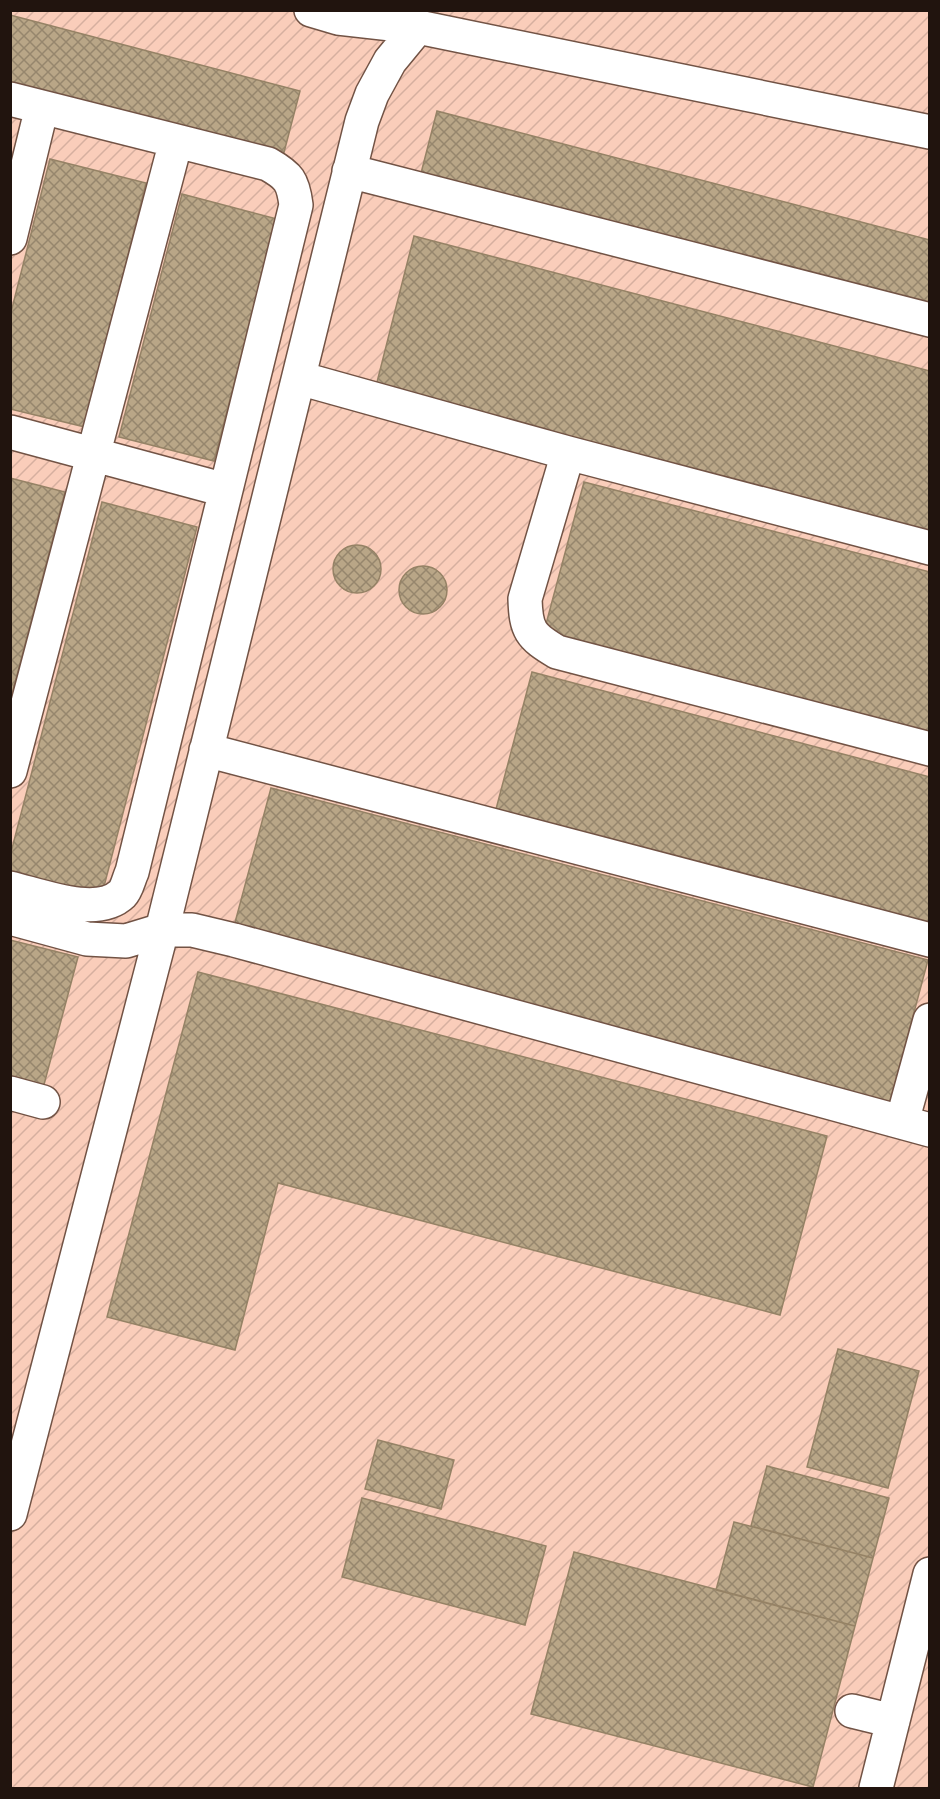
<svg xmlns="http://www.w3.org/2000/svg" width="940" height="1799" viewBox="0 0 940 1799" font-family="'Archivo Narrow',sans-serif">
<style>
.industrial{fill:url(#industrial-furrows)}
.building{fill:url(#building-cross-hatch);stroke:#958265;stroke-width:1.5}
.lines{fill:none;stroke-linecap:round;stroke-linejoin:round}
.minor-casing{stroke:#725345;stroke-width:36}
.minor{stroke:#fff;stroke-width:33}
</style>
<defs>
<pattern id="industrial-furrows" width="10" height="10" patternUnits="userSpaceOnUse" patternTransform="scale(1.5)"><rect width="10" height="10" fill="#facdba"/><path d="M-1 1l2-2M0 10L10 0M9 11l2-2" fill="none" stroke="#d6af9f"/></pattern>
<pattern id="building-cross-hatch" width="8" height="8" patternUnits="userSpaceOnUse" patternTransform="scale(1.5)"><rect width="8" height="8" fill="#b9a687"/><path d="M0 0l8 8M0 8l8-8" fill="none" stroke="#96866d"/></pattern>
</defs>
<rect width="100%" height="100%" fill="#fcded1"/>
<path class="industrial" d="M11 11H929V1788H11Z"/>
<path class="building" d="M10 15 300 91 282 160 10 89Z
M437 111 930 240V310L420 177Z
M50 159 146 183 85 427 10 409V316Z
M182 194 277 219 214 461 119 437Z
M414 236 930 371V535L375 390Z
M10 478 65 492 10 702Z
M584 482 930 572V742L542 639Z
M102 502 197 527 101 898 10 875V856Z
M333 569a24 24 0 1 1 48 0a24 24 0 1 1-48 0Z
M399 590a24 24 0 1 1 48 0a24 24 0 1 1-48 0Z
M532 672 930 777V928L495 813Z
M271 788 928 960 890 1102 233 930Z
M10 940 78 957 42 1092 10 1084Z
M198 972 827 1136 780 1315 278 1183 235 1350 107 1317Z
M838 1349 919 1371 888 1488 807 1467Z
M378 1440 454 1460 441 1509 365 1489Z
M767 1466 889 1498 873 1558 751 1526Z
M362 1498 546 1546 525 1625 342 1577Z
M734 1522 873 1558 855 1626 716 1590Z
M574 1552 855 1626 813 1787 531 1714Z"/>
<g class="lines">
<g class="minor-casing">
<path id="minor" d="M311 10 338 18 418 27 930 132
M10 99 268 164C289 176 293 181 296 205L132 872C129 878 127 889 122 894 97 918 40 895 10 888
M349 171 930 320
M10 238 42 107
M299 378 568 453 930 548
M10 432 225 490
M568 453 525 599C526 630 530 636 557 652L930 749
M206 750 930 940
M10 771 176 141
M10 918 87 939 126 941 162 930H192L234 940 930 1130
M10 1093 43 1102
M902 1122 930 1020
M10 1514 162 930 362 121 372 94 390 61 418 27
M852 1711 893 1721
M876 1788 930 1574"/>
</g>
<use href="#minor" class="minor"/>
</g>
<rect width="940" height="1799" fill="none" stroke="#21140e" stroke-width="24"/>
</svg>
